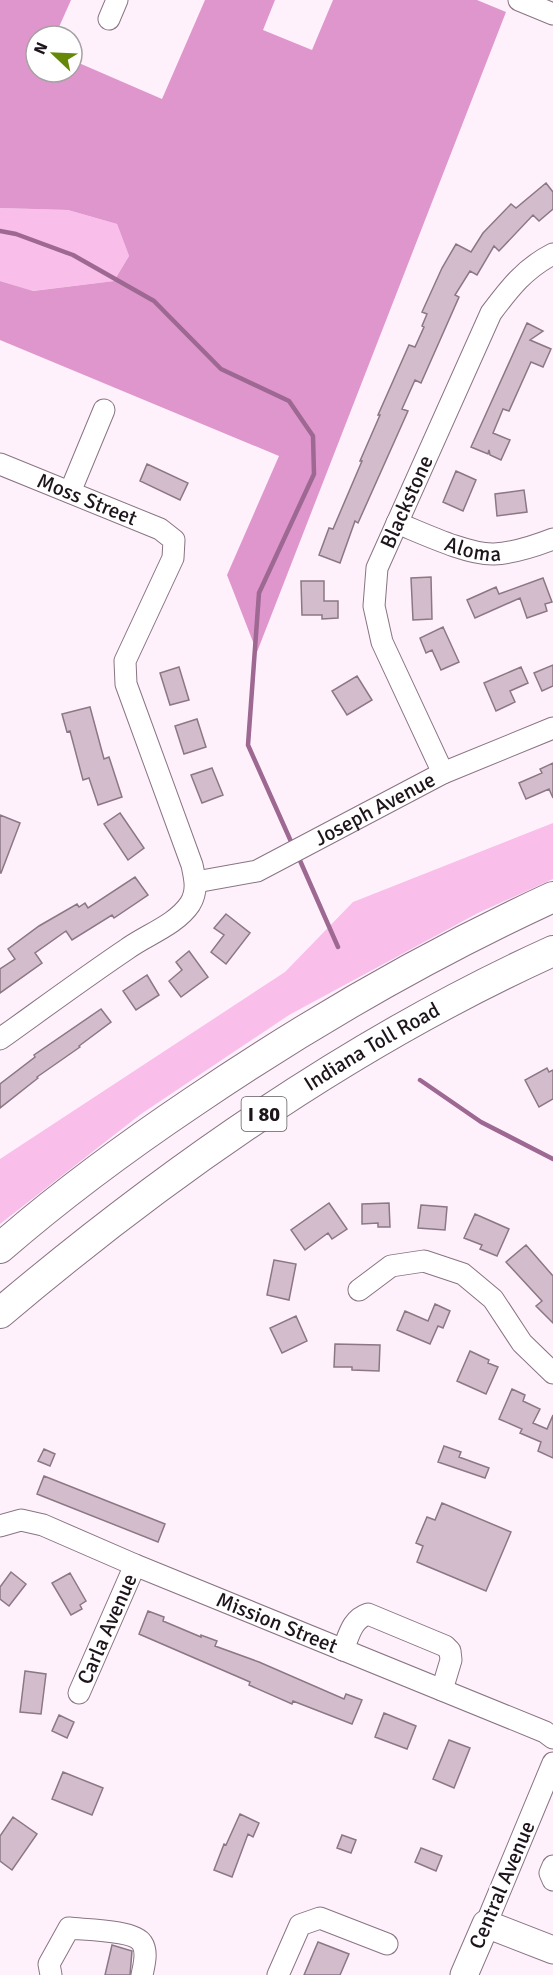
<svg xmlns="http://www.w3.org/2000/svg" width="553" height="1975" viewBox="0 0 553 1975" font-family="Signika,sans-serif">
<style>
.green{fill:#fabeeb}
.forest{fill:#df96cd}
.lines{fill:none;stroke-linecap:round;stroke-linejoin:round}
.stream{stroke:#9d6891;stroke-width:4.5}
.building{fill:#d3bdcd;stroke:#8b7785;stroke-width:1.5}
.minor-casing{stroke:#897483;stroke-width:23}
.major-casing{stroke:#897483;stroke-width:29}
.highway-casing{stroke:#897483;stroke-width:32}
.minor{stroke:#fff;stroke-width:21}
.major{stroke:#fff;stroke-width:27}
.highway{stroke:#fff;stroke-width:30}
.labels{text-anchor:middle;stroke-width:5;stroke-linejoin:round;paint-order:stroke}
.shield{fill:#fff;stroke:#615b5f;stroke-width:1.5}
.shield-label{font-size:20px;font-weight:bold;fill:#1d151b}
.street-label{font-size:21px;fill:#1d151b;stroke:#fff}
</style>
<rect width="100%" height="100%" fill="#fff1fb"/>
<path class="green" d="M0 208 68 210 117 224 129 256 114 281 32 291 0 281Z
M553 823V879L478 913 289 1015 141 1114 0 1224V1159L285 972 353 902Z"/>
<path class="forest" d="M0 0H71L55 36H36V72H72V60L162 99 205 0H275L263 30 312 50 333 0H477L506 12 257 652 227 575 279 456 0 340V281L33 291 114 281 129 256 117 224 68 210 0 208Z"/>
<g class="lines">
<path class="stream" d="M0 231 16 234 73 255 154 301 221 369 289 401 313 436 314 474 259 593 248 745 293 846
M298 856 338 947
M420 1080 481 1122 553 1159"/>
</g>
<path class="building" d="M546 183 553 192V209L539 221 533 215 499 251 494 246 477 275 470 271 455 295 459 297 421 383 415 380 402 409 408 411 358 523 355 521 340 563 319 555 329 528 333 529 362 461H360L380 415H378L409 345 415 347 424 327 422 326 427 314 422 312 442 268 456 244 471 252 483 233 511 204 516 208Z
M527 323 543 331 530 340 551 349 543 367 531 362 509 411 503 409 493 433 510 440 501 460 490 455 489 450 488 454 471 447Z
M147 464 188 483 180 500 140 481Z
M456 471 476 480 463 511 443 502Z
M524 490 527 512 497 516 495 494Z
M431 577 432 619 413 620 411 578Z
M543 578 552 602 545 604 547 611 527 618 520 598 475 618 467 600 496 587 499 594Z
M301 581H324V601H338V618L322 619V615H302Z
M443 627 459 662 441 670 432 650 426 653 420 638Z
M553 665V686L542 691 534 673Z
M179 667 189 700 170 705 160 673Z
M521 667 528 683 510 691 515 702 496 711 484 683Z
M357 676 372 700 347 715 332 691Z
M90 707 104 759 109 757 122 797 98 805 89 778 83 780 70 731 67 732 62 714Z
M197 719 206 747 184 754 175 726Z
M553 763V798L549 789 526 799 519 783 542 773 540 769Z
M212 768 223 795 202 803 191 775Z
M120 813 144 848 128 860 104 824Z
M0 815 20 823 1 873H0Z
M135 877 148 895 114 918 112 915 72 940 66 931 35 953 42 963 0 993V969L15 959 8 949 39 926 77 904 79 907 85 903 88 908Z
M226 914 250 933 226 964 211 952 224 935 214 928Z
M189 951 208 977 181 997 169 981 182 970 176 962Z
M147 975 159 995 136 1010 123 991Z
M101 1009 111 1022 79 1046 80 1047 37 1077 38 1078 0 1108V1084L35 1057 34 1055Z
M547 1068 549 1072 553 1070V1099L539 1107 525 1080Z
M329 1203 347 1229 332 1239 328 1233 305 1250 291 1230Z
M389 1203 390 1227H378V1223L362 1224V1204Z
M421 1205 447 1207 445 1230 418 1228Z
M475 1214 509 1229 497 1256 480 1249 482 1245 464 1238Z
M526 1245 553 1276V1323L536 1306 542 1301 506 1262Z
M274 1260 296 1264 289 1300 267 1295Z
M435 1304 450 1311 443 1328 438 1326 430 1344 397 1330 405 1311 428 1321Z
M296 1316 307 1341 282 1353 270 1328Z
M335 1344 380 1345 379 1371 352 1370V1367H334Z
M470 1351 489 1360 488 1363 498 1367 486 1394 457 1381Z
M512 1389 525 1395 523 1401 540 1409 533 1423 547 1429 553 1415V1458L538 1451 541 1442 520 1433 522 1429 499 1419Z
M444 1446 461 1452 459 1457 489 1468 485 1478 438 1462Z
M44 1449 55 1454 50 1466 38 1461Z
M44 1476 165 1524 158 1542 37 1494Z
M442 1503 511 1532 486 1591 417 1562 423 1546 416 1543 427 1517 435 1520Z
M11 1572 26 1584 9 1606 0 1599V1587Z
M70 1573 86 1601 80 1605 82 1609 71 1615 52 1583Z
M148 1611 164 1617 163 1621 201 1637V1635L217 1641 215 1646 259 1662 344 1699 346 1694 362 1700 352 1724 293 1701 292 1704 249 1685 250 1682 139 1634Z
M25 1671 46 1674 41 1714 20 1712Z
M384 1713 416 1726 407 1749 375 1737Z
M59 1715 74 1722 67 1738 52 1731Z
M449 1740 470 1748 454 1788 433 1779Z
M63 1772 103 1788 92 1815 52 1799Z
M240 1814 259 1823 253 1837 248 1834 232 1877 214 1870 224 1844 226 1845Z
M13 1817 37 1834 12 1870 0 1861V1836Z
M342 1835 356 1840 351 1853 337 1848Z
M421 1848 442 1856 436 1871 415 1862Z
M318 1942 349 1954 340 1975H304Z
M112 1945 132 1951 130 1975H105Z"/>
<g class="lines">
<g class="minor-casing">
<g id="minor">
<path d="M519 0 553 14"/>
<path d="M109 19 117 0"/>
<path id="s1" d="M0 464 160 529 174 540 173 558 125 661 126 684 192 865C195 879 198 891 190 904 176 925 146 935 127 949 84 978 42 1009 0 1039"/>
<path d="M70 492 104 410"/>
<path id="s2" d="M397 523C422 533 468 555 494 554 514 553 535 546 553 539"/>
<path id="s3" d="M443 773 382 642 374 606 377 568 491 313C509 289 525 268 553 254"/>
<path id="s4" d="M196 882 257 871 443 773 553 728"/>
<path d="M359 1290 391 1266 424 1261 463 1274 493 1299 522 1343 553 1373"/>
<path id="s5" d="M0 1526 21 1520 43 1525 135 1565 545 1732 553 1738"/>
<path d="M343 1650C349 1635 352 1619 368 1614L445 1646 450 1651 451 1660 442 1690"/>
<path id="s6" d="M79 1693 135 1565"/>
<path d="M553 1866 550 1873 553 1880"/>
<path d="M486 1924 553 1763"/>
<path d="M51 1975 49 1964 69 1928C85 1930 134 1930 142 1943 148 1952 144 1965 142 1975"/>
<path d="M278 1975 300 1925 320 1918 387 1944"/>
</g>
</g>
<g class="major-casing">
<path id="major" d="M464 1975 486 1924 553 1950"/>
</g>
<g class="highway-casing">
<g id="highway">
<path d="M0 1248C61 1195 126 1147 193 1102 308 1024 427 955 553 897"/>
<path id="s7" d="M0 1313C168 1171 352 1042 553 951"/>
</g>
</g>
<use href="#minor" class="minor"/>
<use href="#major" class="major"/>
<use href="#highway" class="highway"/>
</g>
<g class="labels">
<rect class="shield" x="241.5" y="1097" width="45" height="34" rx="4.5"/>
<g class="shield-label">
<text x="264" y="1121">I 80</text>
</g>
<g class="street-label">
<text dy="7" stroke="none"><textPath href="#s1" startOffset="94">Moss Street</textPath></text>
<text dy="7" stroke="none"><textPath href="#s3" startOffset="292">Blackstone</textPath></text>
<text dy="7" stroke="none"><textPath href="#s2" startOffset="81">Aloma</textPath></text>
<text dy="7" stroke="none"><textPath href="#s4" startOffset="195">Joseph Avenue</textPath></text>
<text dy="7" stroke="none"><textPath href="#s7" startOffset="458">Indiana Toll Road</textPath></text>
<text dy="7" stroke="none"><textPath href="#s5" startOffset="298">Mission Street</textPath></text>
<text dy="7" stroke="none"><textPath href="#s6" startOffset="70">Carla Avenue</textPath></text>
<text transform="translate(502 1885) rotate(-67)" y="7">Central Avenue</text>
</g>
</g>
<g transform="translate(54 54) rotate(293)"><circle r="28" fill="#ffffff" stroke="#a5a1a4" stroke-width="1.5"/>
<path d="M0-4.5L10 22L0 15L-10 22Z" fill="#668809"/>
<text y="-9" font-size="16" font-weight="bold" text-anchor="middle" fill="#1d151b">N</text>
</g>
</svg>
